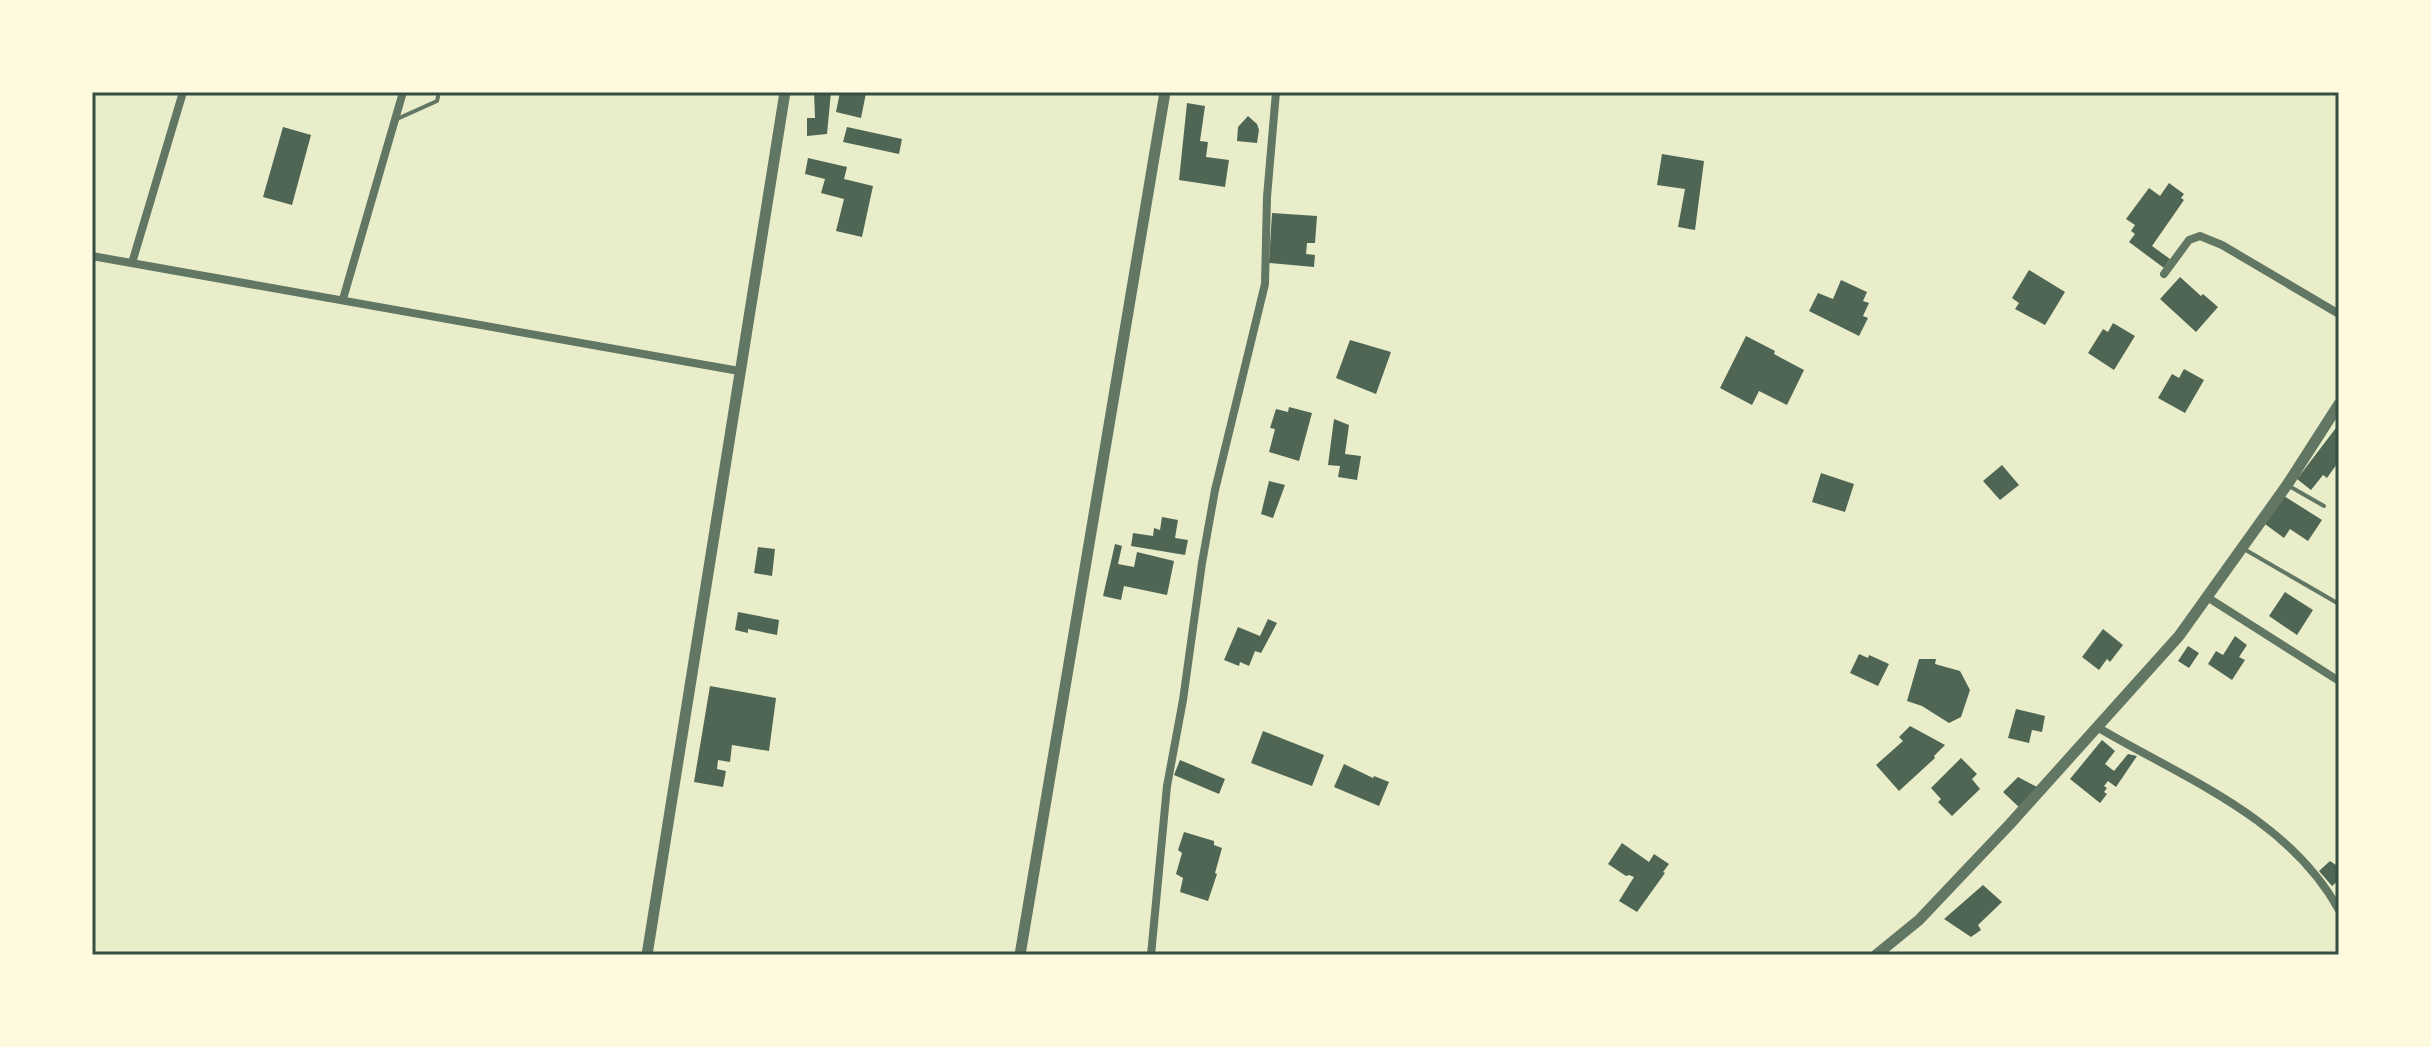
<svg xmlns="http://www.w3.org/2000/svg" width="2431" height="1047" viewBox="0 0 2431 1047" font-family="'Exo 2',sans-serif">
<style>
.building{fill:#4f6655}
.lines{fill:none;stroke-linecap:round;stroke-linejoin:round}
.service{stroke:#617663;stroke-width:4}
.minor{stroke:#617663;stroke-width:8}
.tertiary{stroke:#617663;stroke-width:11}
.neatline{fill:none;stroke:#344e41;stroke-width:3}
</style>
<rect width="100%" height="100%" fill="#e9edc9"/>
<path class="building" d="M814 92H831L827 134 807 136V118H815Z
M840 92 866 93 861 118 836 112Z
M1187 103 1205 106 1200 141 1208 142 1206 157 1229 160 1225 187 1179 180Z
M1248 116 1257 124 1259 130 1257 143 1237 141 1238 127Z
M283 127 311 135 292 205 263 197Z
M847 127 902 139 899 154 843 142Z
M1662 154 1704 161 1695 230 1678 227 1685 189 1657 185Z
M808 158 847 167 844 179 873 186 862 237 836 231 844 199 821 193 825 179 805 174Z
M2169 183 2184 194 2181 198 2184 200 2152 246 2170 259 2164 268 2129 242 2135 234 2131 231 2135 225 2126 219 2149 188 2160 196Z
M1272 213 1317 216 1315 243H1307L1306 254 1315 255 1314 267 1269 263Z
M2029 270 2065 292 2045 325 2015 309 2019 303 2012 298Z
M2180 277 2201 296 2203 294 2218 307 2196 332 2160 299Z
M1841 280 1867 292 1863 301 1869 303 1863 316 1868 318 1859 336 1809 311 1818 293 1833 299Z
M2113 323 2135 336 2114 370 2088 353 2103 329 2108 332Z
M1746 336 1775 351 1774 354 1804 370 1787 405 1759 391 1752 405 1720 388Z
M1350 340 1391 352 1376 394 1336 378Z
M2184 369 2204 380 2185 413 2158 398 2172 374 2179 378Z
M1289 407 1312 413 1299 461 1269 452 1275 429 1270 428 1276 409 1288 412Z
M1334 419 1349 425 1345 454 1361 456 1357 480 1338 477 1340 466 1328 465Z
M2339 424V461L2327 478 2323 475 2311 490 2297 479Z
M2002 465 2019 485 2000 500 1983 481Z
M1821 473 1854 484 1845 512 1812 502Z
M1269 481 1285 485 1273 518 1261 514Z
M2284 496 2322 520 2308 541 2290 529 2284 538 2265 524Z
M1162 517 1178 520 1175 538 1188 540 1185 555 1131 546 1133 533 1153 536 1154 528 1160 530Z
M1115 544 1122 546 1118 564 1134 567 1137 552 1174 561 1167 595 1124 586 1121 600 1103 596Z
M758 547 775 549 772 576 754 573Z
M2285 592 2313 610 2297 635 2269 616Z
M738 612 779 620 777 635 748 629V633L735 630Z
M1268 619 1277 623 1261 653 1255 651 1249 666 1240 662 1239 666 1224 660 1238 627 1260 636Z
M2103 629 2123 645 2110 662 2107 659 2099 670 2082 657Z
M2235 636 2247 645 2239 657 2245 660 2232 680 2208 664 2216 651 2223 655Z
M2188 646 2199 653 2189 668 2178 661Z
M1859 654 1868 658 1869 655 1889 664 1878 686 1850 673Z
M1919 659H1936L1935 664 1960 671 1970 690 1961 717 1949 723 1922 706 1907 701Z
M710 686 776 698 769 751 732 745 730 762 718 760 717 769 726 771 723 787 694 782Z
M2016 709 2045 716 2042 732 2032 730 2029 743 2008 738Z
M1910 726 1945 745 1934 756 1935 758 1899 791 1876 765 1903 741 1899 737Z
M1263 731 1324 755 1312 786 1251 763Z
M2102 740 2115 751 2105 764 2114 771 2128 754 2137 756 2116 787 2108 781 2104 786 2107 788 2104 792 2107 794 2100 803 2070 779Z
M1961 758 1977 774 1972 779 1980 789 1952 816 1938 802 1941 799 1931 788Z
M1180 760 1225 779 1219 794 1174 775Z
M1344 764 1373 778 1374 776 1389 782 1379 806 1334 787Z
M2018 777 2039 788 2021 809 2003 792Z
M1184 832 1214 841V845L1222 848 1215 873 1217 874 1208 901 1180 892 1183 878 1176 874 1182 853 1178 850Z
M1622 843 1649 862 1654 854 1669 864 1663 872 1665 873 1637 912 1619 901 1634 877 1629 875 1626 876 1608 864Z
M2330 861 2339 867V880L2332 886 2319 871Z
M1983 885 2002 902 1978 925 1981 930 1971 937 1944 919Z"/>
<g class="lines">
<path class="service" d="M397 119 437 101 439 92
M2289 486 2324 506
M2244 549 2339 604"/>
<path class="minor" d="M92 256 739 371
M132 263 183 92
M2164 274 2189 240 2200 236 2222 245 2339 314
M343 299 403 92
M2207 597 2339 681
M2097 727C2183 778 2288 817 2339 910
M1151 955 1167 786 1183 700 1202 563 1215 490 1265 284 1267 197 1276 92"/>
<path class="tertiary" d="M647 955 785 92
M1020 955 1165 92
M1876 955 1919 920 2010 824 2179 636 2287 485 2339 404"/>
</g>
<rect width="2431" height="1047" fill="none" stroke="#fefae0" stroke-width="188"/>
<rect x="94" y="94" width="2243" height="859" class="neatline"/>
</svg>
